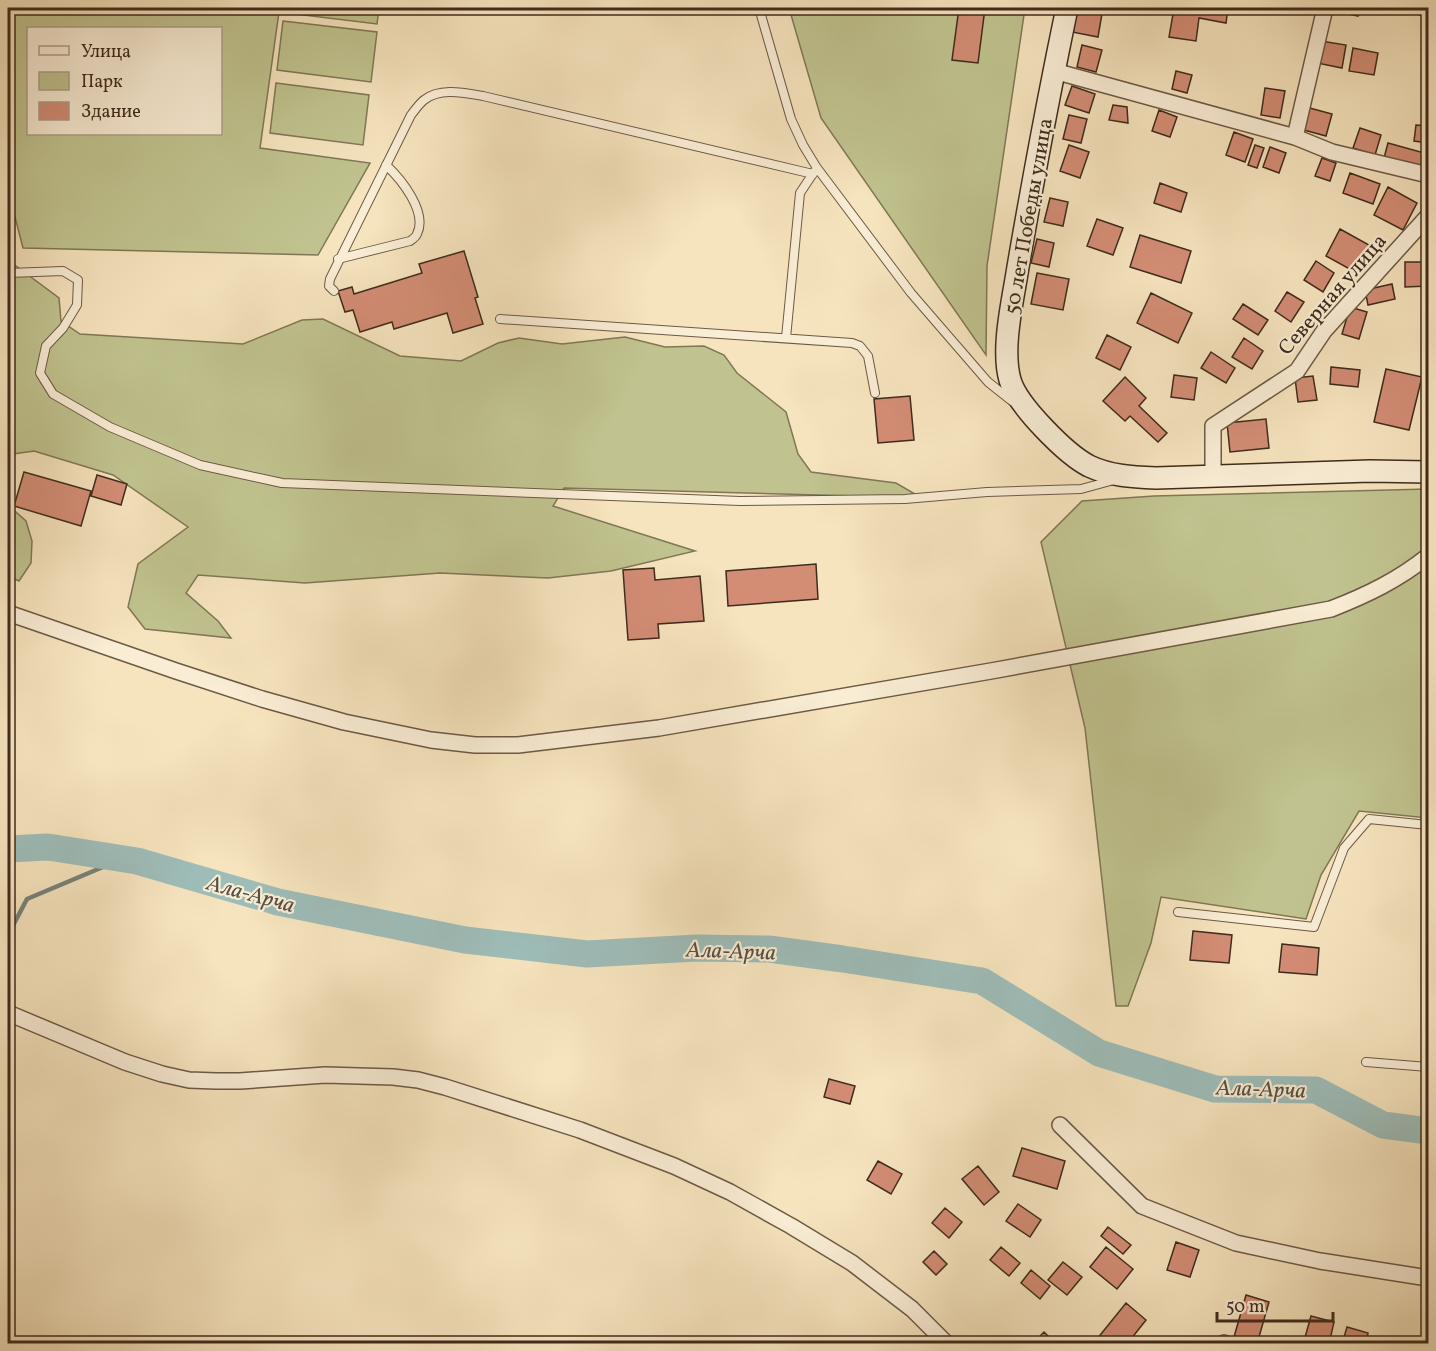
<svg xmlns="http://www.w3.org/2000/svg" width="1436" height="1351" viewBox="0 0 1436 1351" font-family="Vollkorn,serif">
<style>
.green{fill:#c0c38f;stroke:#807756;stroke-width:1.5;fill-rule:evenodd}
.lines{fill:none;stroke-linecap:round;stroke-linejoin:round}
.stream{stroke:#78837a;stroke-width:4.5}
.river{stroke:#9ebdb9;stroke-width:27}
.building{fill:#d38d75;stroke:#3f2b1c;stroke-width:1.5}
.service-casing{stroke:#6d5944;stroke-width:10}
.minor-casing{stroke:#6d5944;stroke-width:18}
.secondary-casing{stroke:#3f2b1c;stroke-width:24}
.service{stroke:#f9edd5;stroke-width:8}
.minor{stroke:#f9edd5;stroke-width:15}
.secondary{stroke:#f9edd5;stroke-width:21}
.labels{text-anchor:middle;stroke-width:4.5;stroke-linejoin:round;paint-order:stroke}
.street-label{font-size:21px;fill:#3f2b1c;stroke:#f9edd5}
.water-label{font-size:22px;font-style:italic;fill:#575043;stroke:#f9edd5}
</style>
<rect width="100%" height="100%" fill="#f6e4be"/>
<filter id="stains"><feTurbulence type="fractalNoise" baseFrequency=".00333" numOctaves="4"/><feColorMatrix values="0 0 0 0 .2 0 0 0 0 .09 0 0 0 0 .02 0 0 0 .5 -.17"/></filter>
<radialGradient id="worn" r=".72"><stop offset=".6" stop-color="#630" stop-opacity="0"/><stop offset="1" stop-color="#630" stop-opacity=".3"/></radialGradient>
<path class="green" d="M8 8H379L377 24 279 12 260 148 370 163 318 255 23 248 8 190ZM220 28V134H28V28Z
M789 8H1025L987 266 986 355 821 118Z
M283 21 377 32 371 82 277 70Z
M276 83 369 95 363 145 270 133Z
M8 260 59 298 61 321 80 334 243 344 302 320 323 319 400 356 461 361 498 343 519 338 562 344 625 337 665 347 704 346 724 355 737 373 786 412 798 454 811 472 896 483 915 494 894 497 564 488 553 506 695 551 611 571 548 578 440 573 305 583 198 575 186 593 218 621 231 638 145 629 128 607 138 564 188 527 113 475 34 451 13 454 8 459Z
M1428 489V818L1359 811 1321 875 1306 919 1161 897 1151 943 1128 1006H1116L1085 728 1041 542 1082 501 1154 496Z
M8 505 26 521 32 541 31 563 19 581 8 576Z"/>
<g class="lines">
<path class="stream" d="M8 935 27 899 122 859"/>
<path class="river" d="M8 849 48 847 137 861 278 902 465 940 587 954 697 948 769 949 843 959 982 981 1099 1053 1215 1089 1316 1090 1383 1125 1428 1131"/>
</g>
<path class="building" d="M959 8H985L978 63 952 60Z
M1077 8H1103L1098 37 1072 32Z
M1174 8H1228L1226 23 1199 18 1196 41 1169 37Z
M1335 8H1360L1358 16 1334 11Z
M1413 8H1428V17L1412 13Z
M1321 41 1346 45 1342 68 1317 63Z
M1082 45 1102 50 1096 72 1077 67Z
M1353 48 1378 53 1374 75 1349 71Z
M1176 71 1192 75 1187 93 1172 89Z
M1072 86 1095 94 1089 113 1065 105Z
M1265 88 1285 91 1280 118 1261 115Z
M1113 105 1127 107 1128 123 1109 120Z
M1306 107 1332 114 1326 136 1300 129Z
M1159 110 1177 117 1170 137 1152 131Z
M1069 115 1087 119 1081 143 1063 139Z
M1416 125 1428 126V143L1414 141Z
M1360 128 1381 135 1375 155 1353 148Z
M1234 132 1253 139 1245 162 1226 155Z
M1388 143 1428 154V170L1384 158Z
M1069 145 1089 152 1080 178 1060 171Z
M1255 145 1264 148 1257 168 1248 165Z
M1270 147 1286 153 1279 173 1263 167Z
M1322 158 1336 163 1330 181 1315 176Z
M1350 173 1380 184 1373 204 1343 193Z
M1160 183 1187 193 1181 212 1154 203Z
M1388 187 1417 203 1403 230 1374 215Z
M1050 198 1068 202 1063 226 1044 222Z
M1097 219 1123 228 1113 255 1087 246Z
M1340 229 1369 245 1355 272 1326 256Z
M1140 235 1191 251 1181 283 1130 267Z
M1037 239 1054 243 1049 267 1031 263Z
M464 251 478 297 475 298 483 324 453 333 447 313 394 329 392 322 360 332 353 310 345 312 338 291 352 287 354 294 422 273 419 264Z
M1316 261 1334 273 1323 292 1304 280Z
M1405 262H1428V286L1405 287Z
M1037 273 1069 279 1063 310 1031 304Z
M1392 284 1395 299 1368 305 1365 290Z
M1287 292 1304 302 1291 322 1275 311Z
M1151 293 1192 313 1178 343 1137 323Z
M1243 304 1268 320 1258 335 1233 319Z
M1350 307 1367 312 1359 339 1342 334Z
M1107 335 1131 347 1120 370 1096 358Z
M1244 338 1263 351 1252 369 1232 357Z
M1211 352 1235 368 1226 383 1201 368Z
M1331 367 1360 370 1358 387 1330 384Z
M1386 369 1422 377 1409 430 1374 422Z
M1174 375 1197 378 1194 400 1171 397Z
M1313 376 1317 400 1298 402 1295 378Z
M1125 377 1146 398 1139 406 1167 433 1158 442 1130 416 1125 421 1103 401Z
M910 396 914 440 878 443 874 399Z
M1266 419 1269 448 1230 452 1227 423Z
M24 472 91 491 81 526 14 506Z
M97 475 127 484 121 505 91 496Z
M816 564 818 599 728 606 726 571Z
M654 568 655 580 700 576 704 621 658 624 659 638 628 640 623 570Z
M1193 931 1232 935 1229 963 1190 960Z
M1282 944 1319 948 1317 975 1279 972Z
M829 1079 855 1086 850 1104 824 1097Z
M1022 1148 1065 1161 1057 1189 1013 1176Z
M878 1161 902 1174 891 1194 867 1180Z
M978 1166 999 1192 984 1205 962 1179Z
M1018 1204 1041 1220 1030 1237 1006 1221Z
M945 1208 962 1222 949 1238 932 1223Z
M1108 1227 1131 1245 1123 1254 1101 1236Z
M1176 1242 1199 1250 1190 1277 1167 1270Z
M1001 1247 1020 1263 1009 1276 990 1260Z
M1106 1247 1133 1269 1117 1289 1090 1267Z
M934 1251 947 1264 936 1275 923 1262Z
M1063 1262 1082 1277 1067 1295 1048 1280Z
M1031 1270 1050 1286 1040 1299 1021 1283Z
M1246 1295 1269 1302 1257 1344 1234 1337Z
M1126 1303 1146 1320 1127 1344H1103L1097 1339Z
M1311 1316 1334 1322 1329 1344H1313L1304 1341Z
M1347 1327 1368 1333 1366 1344H1342Z
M1044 1332 1056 1344 1033 1343Z"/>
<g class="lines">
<g class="service-casing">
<path id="service" d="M759 8 791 119 803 145 817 168 911 293 988 382 1012 401
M338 259 410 241C413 239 416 237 417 234 428 212 401 179 386 165
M8 273 63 271 78 280 77 305 63 328 46 346 40 373 53 394 110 427 200 465 282 483 740 501 905 499 987 492 1081 489 1114 480
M334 291 329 286 330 279 411 115C415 110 419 104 424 100 440 87 465 93 483 96L813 174
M500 319 852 343 860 346 868 356 875 393
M786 338 800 193 814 172
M1178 912 1314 927 1344 848 1369 819 1428 825
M1366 1062 1428 1067"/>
</g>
<g class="minor-casing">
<path id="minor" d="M1054 71 1295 137 1332 152 1428 175
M1295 137 1325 8
M1213 475V426L1297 371 1324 331 1428 216
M8 613 176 671 262 699 344 722 431 740 475 745H518L659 728 991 671 1331 609C1367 595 1398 580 1428 556
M8 1013 125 1062 162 1074 189 1080 216 1081H240L325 1075 393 1077 418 1080 445 1087 580 1130 674 1166 730 1192 791 1226 852 1263 912 1309 947 1344
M1060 1125 1142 1206 1236 1243 1320 1261 1428 1278
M1224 1343 1225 1344"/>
</g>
<g class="secondary-casing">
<path id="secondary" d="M1067 8C1049 94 1033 180 1018 267 1013 300 1001 348 1010 380 1017 405 1066 454 1089 466 1110 476 1133 477 1156 478L1370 471 1428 472"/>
</g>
<use href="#service" class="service"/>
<use href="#minor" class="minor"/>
<use href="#secondary" class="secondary"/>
</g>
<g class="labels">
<g class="street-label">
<text transform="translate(1028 216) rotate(-80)" y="7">50 лет Победы улица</text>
<text transform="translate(1332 294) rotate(-49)" y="7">Северная улица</text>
</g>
<g class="water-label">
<text transform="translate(251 893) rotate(15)" y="8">Ала-Арча</text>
<text transform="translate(731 950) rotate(2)" y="8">Ала-Арча</text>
<text transform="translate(1261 1088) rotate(2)" y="8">Ала-Арча</text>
</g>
</g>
<rect width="1436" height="1351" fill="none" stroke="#f6e4be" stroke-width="30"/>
<rect x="9" y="9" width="1418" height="1333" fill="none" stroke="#3f2b1c" stroke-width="3"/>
<rect x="15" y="15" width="1406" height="1321" fill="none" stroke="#3f2b1c" stroke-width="1.5"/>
<rect x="27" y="27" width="195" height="108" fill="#f9edd5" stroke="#af9f8b" stroke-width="1.5"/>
<rect x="39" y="46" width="30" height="9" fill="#f9edd5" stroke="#af9f8b" stroke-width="1.5"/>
<text x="81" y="57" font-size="18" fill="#3f2b1c">Улица</text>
<rect x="39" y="72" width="30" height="18" fill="#c0c38f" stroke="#af9f8b" stroke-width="1.5"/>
<text x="81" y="87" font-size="18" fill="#3f2b1c">Парк</text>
<rect x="39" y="102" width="30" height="18" fill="#d38d75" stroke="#af9f8b" stroke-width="1.5"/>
<text x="81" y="117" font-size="18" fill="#3f2b1c">Здание</text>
<path d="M1217 1312v9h116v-9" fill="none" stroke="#3f2b1c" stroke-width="3"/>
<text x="1226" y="1312" font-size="18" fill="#3f2b1c" stroke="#f9edd5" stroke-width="4.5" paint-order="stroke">50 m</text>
<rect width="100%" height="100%" filter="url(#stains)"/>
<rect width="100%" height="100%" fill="url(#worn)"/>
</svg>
